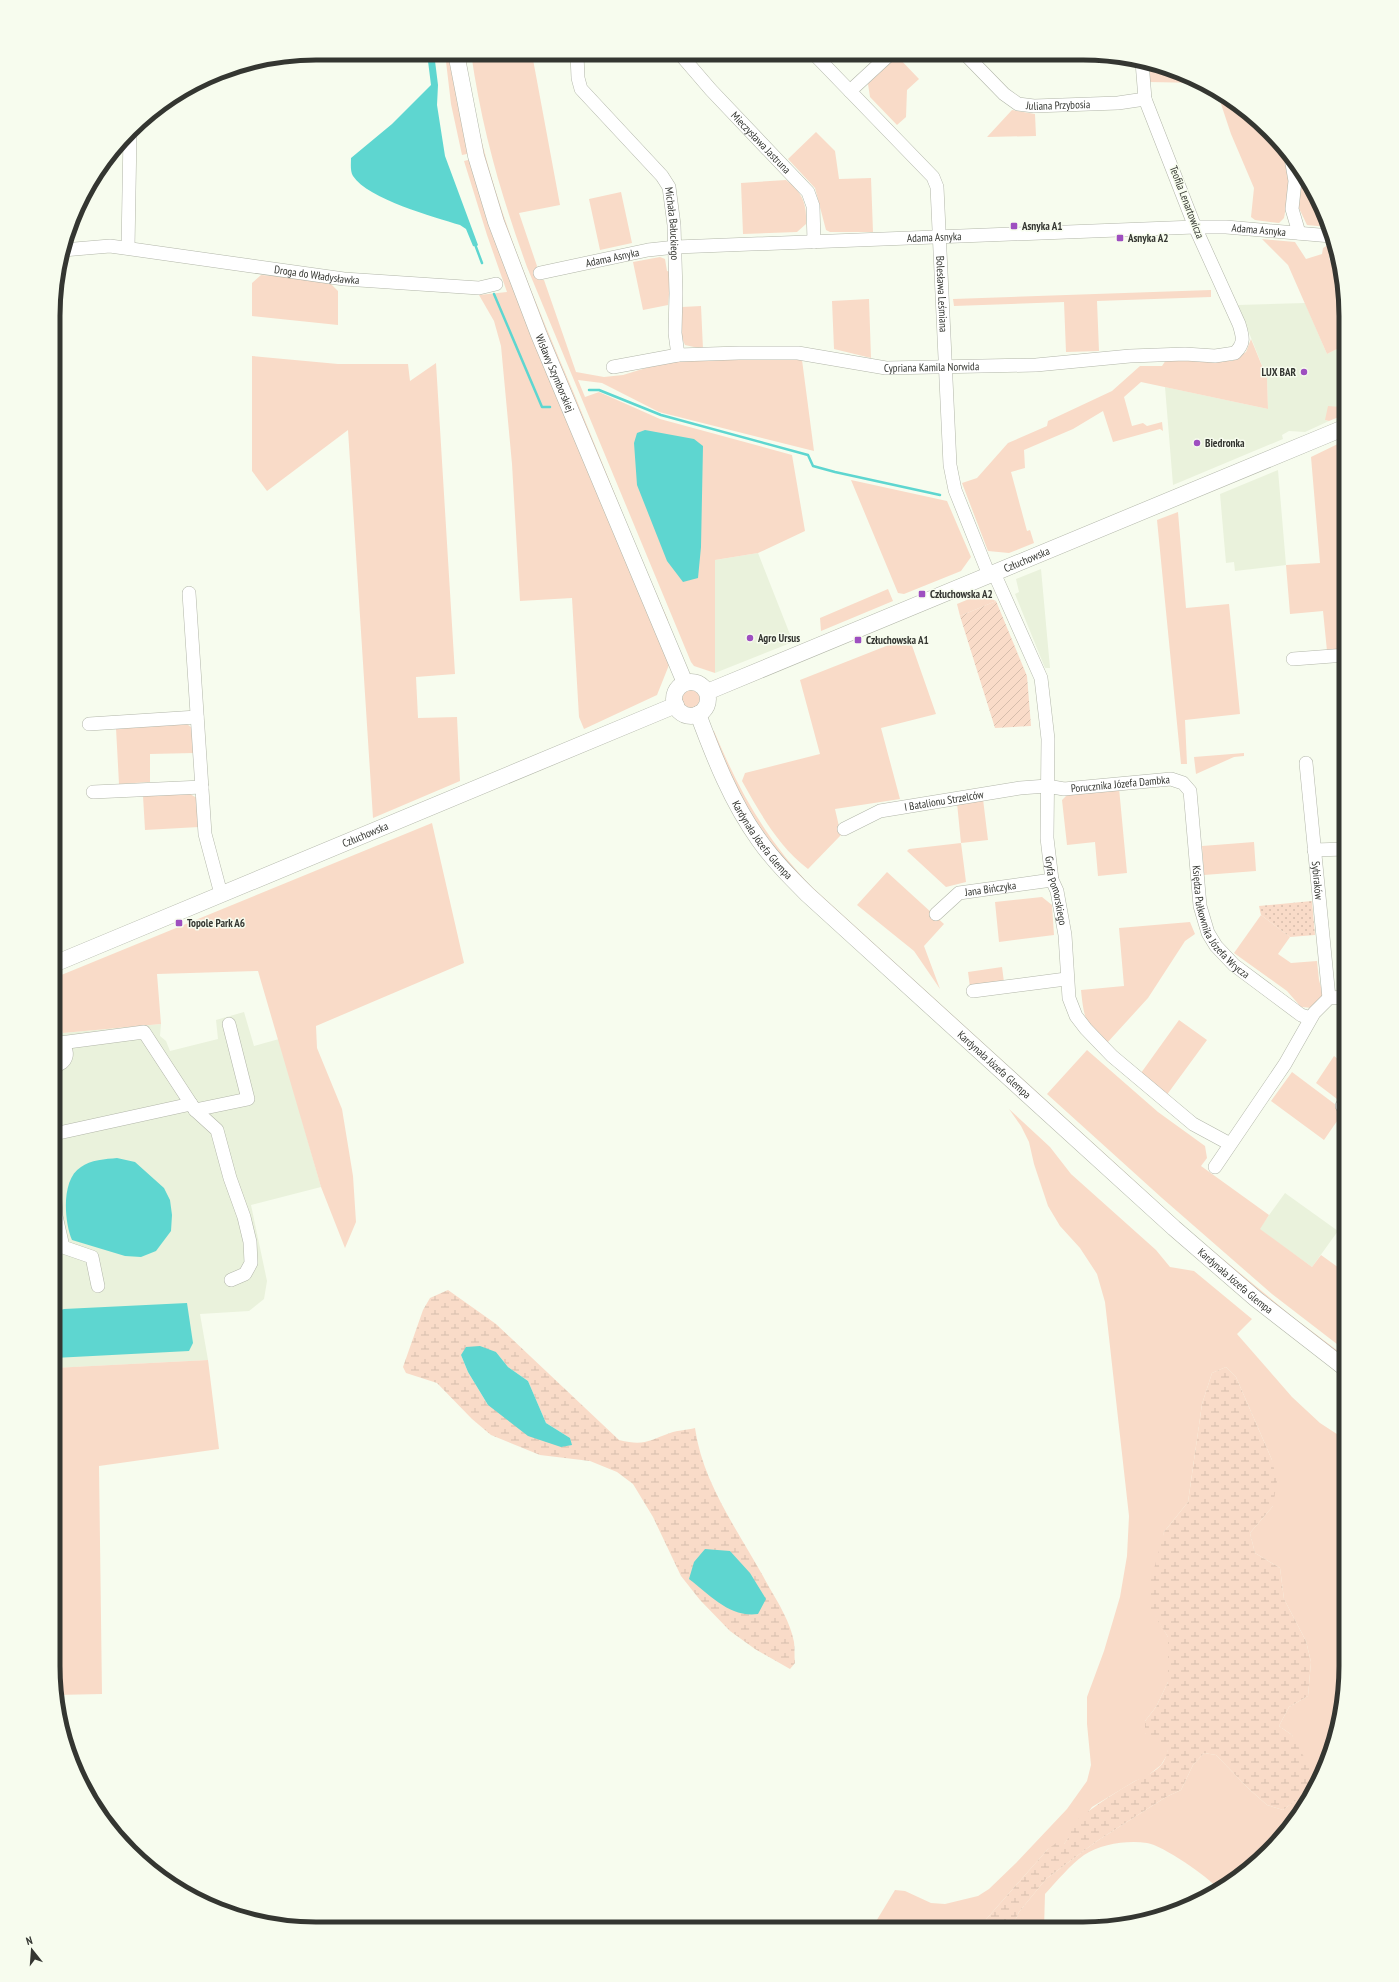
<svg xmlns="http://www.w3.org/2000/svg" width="1399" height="1982" viewBox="0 0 1399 1982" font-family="'PT Sans Narrow',sans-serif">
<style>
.built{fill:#eaf2dc}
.grass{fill:#f9dbc8}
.wetland{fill:url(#wetland-marsh);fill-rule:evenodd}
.park{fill:url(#park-dots)}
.garden{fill:url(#garden-furrows)}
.water{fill:#5ed6d0}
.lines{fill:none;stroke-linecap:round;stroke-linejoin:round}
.stream{stroke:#5ed6d0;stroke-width:2.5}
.minor-casing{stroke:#b2b6a9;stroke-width:14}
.major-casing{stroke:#b2b6a9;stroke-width:17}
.minor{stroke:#fff;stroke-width:13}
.major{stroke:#fff;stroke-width:16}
.poi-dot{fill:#9e4fc0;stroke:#f7fcee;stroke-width:1.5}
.labels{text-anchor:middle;stroke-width:3;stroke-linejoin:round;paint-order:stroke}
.street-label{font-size:11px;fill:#343631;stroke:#f7fcee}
.poi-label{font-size:11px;font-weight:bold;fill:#343631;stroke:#f7fcee;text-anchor:start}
.rim{fill:none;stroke:#343631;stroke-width:5}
</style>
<defs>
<pattern id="wetland-marsh" width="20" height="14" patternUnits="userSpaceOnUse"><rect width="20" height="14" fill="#f9dbc8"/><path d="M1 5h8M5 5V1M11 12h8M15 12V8" fill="none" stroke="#d6bdac"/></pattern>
<pattern id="park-dots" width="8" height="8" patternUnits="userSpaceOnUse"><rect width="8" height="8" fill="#f9dbc8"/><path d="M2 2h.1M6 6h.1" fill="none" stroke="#d6bdac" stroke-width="1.8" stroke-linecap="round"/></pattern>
<pattern id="garden-furrows" width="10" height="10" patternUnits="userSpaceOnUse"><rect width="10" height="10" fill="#f9dbc8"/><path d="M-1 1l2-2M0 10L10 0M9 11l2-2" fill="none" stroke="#d6bdac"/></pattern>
</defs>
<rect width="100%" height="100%" fill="#f7fcee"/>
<path class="built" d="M1305 303 1327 354 1339 348 1345 359 1346 397 1341 407 1325 420 1329 421 1305 432 1289 431 1282 435 1283 439 1173 485 1165 387 1268 409 1267 378 1238 305Z
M1278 470 1286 565 1235 571 1234 562 1226 563 1220 494Z
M758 553 793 642 715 673V560Z
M1041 569 1050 668H1045L1015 594 1019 592 1016 579Z
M54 1005 63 1033 161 1024 160 1036 166 1041 170 1051 218 1039 216 1020 244 1012 254 1046 279 1039 321 1187 251 1205 267 1281 264 1299 249 1311 200 1314 208 1360 54 1368Z
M1285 1193 1338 1231 1312 1267 1259 1229Z"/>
<path class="grass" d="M445 53H451L469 150 467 154 462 155 451 104Z
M462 53H465C480 174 528 285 575 396 606 471 635 547 668 620L665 621 575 405 492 193Z
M471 53 532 54 560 205 519 213 537 266 535 273 538 279 544 280 576 372 604 377 623 375 672 360H802L814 451 659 412 602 383 578 380 585 397 599 392 660 419 792 455 805 531 758 553 715 560V673L694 666 691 662 527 267C501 195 482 130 471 53Z
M897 56 919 79 907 90 906 117 897 125 870 97 868 84Z
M1150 68C1169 68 1183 73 1201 83L1149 82Z
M1217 92 1243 107 1283 145 1291 181 1284 218 1279 223 1255 220 1251 217 1254 188 1231 134Z
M1012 110 1035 114 1036 136 987 137Z
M816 132 835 151 839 179 871 178 873 232H830L826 230 815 188 788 159Z
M468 160 472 162 669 665 657 695 584 729 579 717 572 598 520 601 512 464 501 346 494 321 479 295 507 292 487 235 464 161Z
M1301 173 1313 191 1328 227 1307 225 1297 204Z
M786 180C803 193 807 204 806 224L797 232 743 234 741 183Z
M621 192 632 243 600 250 589 199Z
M1262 239 1295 242 1306 259 1322 254 1323 248 1328 245H1334L1336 251 1329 258 1343 289 1346 316V362L1339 348 1327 354 1288 265Z
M660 257 665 259 667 271 671 272 668 305 643 310 633 262Z
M261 275 327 280 338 291V325L252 316V283Z
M1211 290V297L1097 301 1099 351 1066 352 1064 302 954 306 953 299Z
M869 299 871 358 834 349 832 301Z
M701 306 703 349 685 345 681 336 682 307Z
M1251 339 1267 378 1268 409 1141 382 1124 397 1132 426 1143 423 1147 426 1162 422 1163 431 1160 429 1113 442 1103 411 1073 429 1024 450 1025 468 1011 472 1027 531 1030 530 1034 543 1009 553 988 551 962 483 977 478 1008 443 1047 426 1048 421 1112 391 1140 366H1162L1166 360 1232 361 1246 352Z
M252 356 338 364H408L410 381 436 363 455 674 416 677 418 718 457 717 460 781 373 818 348 430 267 491 252 471Z
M1346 397V414L1329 421 1325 420 1328 406 1341 407Z
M1346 440V650L1327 651 1323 611 1290 614 1286 565 1320 563 1311 457Z
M851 480 947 501 971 557 961 571 904 594 898 593Z
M1178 512 1186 608 1229 604 1240 714 1185 720 1187 764H1181L1157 520Z
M888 589 893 601 821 631 820 618Z
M981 594 996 601 960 616 957 604Z
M909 637 936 714 881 728 900 799 835 809 841 835 808 869C778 846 760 813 742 781L745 773 820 754 800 680Z
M682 699a9 9 0 1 1 18 0a9 9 0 1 1-18 0Z
M187 724 192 728 194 753 150 754V782L119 784 116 728Z
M712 731H714C739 791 766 840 812 887L1194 1235 1293 1317 1346 1357V1360L1229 1269 809 888 775 852 740 798Z
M1244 753V756L1234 757 1196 774 1194 757Z
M1119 788 1127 873 1098 876 1095 842 1067 845 1062 800 1069 793Z
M190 794 197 798 199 827 145 830 143 796Z
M983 799 988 840 961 843 966 882 946 887 907 851 909 849 961 843 957 803Z
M432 823 464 963 316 1026 317 1048 342 1109 353 1176 356 1222 345 1248 321 1187 258 971 157 974 161 1024 63 1033 54 1005V978Z
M1254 842 1256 871 1204 875 1202 846Z
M887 872 944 924 924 946 940 989 914 951 857 905Z
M1042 897 1052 905 1054 935 999 942 995 902Z
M1261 915 1290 937 1278 954 1291 963 1317 961 1319 980 1324 998 1313 1008 1301 1007 1287 991 1234 953Z
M1190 922 1195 934 1185 941 1148 998 1107 1043C1085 1024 1084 1019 1081 990L1124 986 1119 928Z
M1002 967 1004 982 970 987 968 972Z
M1179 1020 1207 1040 1166 1096 1141 1073Z
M1087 1050 1158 1112 1205 1146 1207 1158 1201 1166 1269 1215 1260 1229 1312 1267 1321 1255 1346 1273V1351L1272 1294 1162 1198 1047 1094Z
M1334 1056 1346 1065V1087L1337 1099 1316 1083Z
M1292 1072 1344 1111 1324 1140 1271 1101Z
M1009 1109 1050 1147 1071 1174 1156 1250 1170 1267 1194 1271 1252 1319 1237 1334 1292 1397 1320 1423 1346 1440 1345 1684 1332 1751 1302 1812 1256 1864 1218 1889C1209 1877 1162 1845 1147 1843 1127 1840 1101 1844 1084 1855 1070 1865 1057 1881 1045 1894L1044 1929H1011L1019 1912 1046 1879 1097 1841 1166 1797 1181 1790 1193 1765 1204 1753 1216 1755 1249 1789 1267 1805 1283 1810 1310 1789 1292 1735 1279 1726 1289 1707 1308 1696 1311 1662 1306 1641 1284 1599 1280 1568 1255 1553 1250 1533 1273 1506 1272 1460 1236 1377 1226 1367 1212 1373 1202 1404 1188 1502 1164 1532 1152 1610 1168 1637V1682L1156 1707 1145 1721V1733L1169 1744 1167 1755 1161 1765 1146 1777 1135 1781 1092 1807 1064 1844 1048 1849 982 1924 981 1929 872 1928 895 1890 905 1891 931 1903 945 1904 978 1896 989 1889 1016 1863 1067 1809 1087 1781 1091 1765 1087 1724V1697L1104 1651 1120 1597 1127 1556 1129 1516 1105 1302 1097 1274 1080 1248 1060 1226 1048 1206 1034 1164 1029 1142 1021 1126Z
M208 1360 219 1449 99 1466 102 1694 56 1695 53 1666V1368Z"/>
<path class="wetland" d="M448 1290 496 1324 619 1440C644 1446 648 1441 670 1433 678 1430 687 1430 695 1428 703 1486 742 1536 769 1587 779 1604 790 1622 794 1642 795 1649 794 1656 795 1663L790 1669 755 1649 730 1631 700 1600 681 1576 653 1517 633 1484 617 1472 590 1461 540 1455 491 1435 472 1419 437 1383 406 1373 403 1367 423 1310 430 1298ZM496 1352 508 1367 528 1381 546 1423 570 1438 488 1405 468 1372 461 1355Z
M1226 1367 1236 1377 1272 1460 1277 1481 1273 1506 1250 1533 1255 1553 1280 1568 1284 1599 1306 1641 1311 1662 1308 1696 1289 1707 1279 1726 1292 1735 1309 1766 1311 1789 1283 1810 1267 1805 1249 1789 1216 1755 1204 1753 1193 1765 1181 1790 1166 1797 1097 1841 1046 1879 1019 1912 1011 1929H981L982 1924 1048 1849 1056 1843 1064 1844 1069 1837 1070 1826C1090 1809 1108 1797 1130 1784 1141 1777 1154 1774 1162 1764 1166 1758 1168 1752 1168 1744L1150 1739 1145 1733V1721L1156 1707 1168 1682V1637L1151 1610 1149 1587 1164 1532 1188 1502 1202 1404 1212 1373Z"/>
<path class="park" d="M1312 901 1315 935 1290 937 1261 915 1259 906Z"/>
<path class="garden" d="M996 601 1027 676 1031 726 995 728 960 616Z"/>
<path class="water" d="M427 53H434L438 85 437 105 445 156 478 245 476 247 473 246 466 229 460 225C434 217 368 199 353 176 350 171 351 164 351 158L392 124 431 85Z
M645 430 694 439 703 446 701 547 698 578 683 582 667 561 637 485 634 443 637 433Z
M117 1158 135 1162 164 1188 170 1200 172 1215 171 1231 156 1251 141 1257 125 1256 72 1240C64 1221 61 1179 81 1167 90 1160 106 1159 117 1158Z
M187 1303 193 1343 189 1351 54 1358V1312L64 1309Z
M480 1346 496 1352 508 1367 528 1381 546 1423 570 1438 572 1445 561 1447 528 1436 488 1405 468 1372 461 1355 466 1347Z
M705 1549 730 1551 750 1573 766 1599 758 1614C730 1618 710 1595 689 1579L694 1562Z"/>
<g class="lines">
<path class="stream" d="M476 247 482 263
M494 294 542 407H550
M589 390H599L661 415 808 455 813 466 835 472 940 495"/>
<g class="minor-casing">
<g id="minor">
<path id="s1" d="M577 54 578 78 581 89 662 176 669 187 674 225 676 293 675 333 678 355"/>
<path id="s2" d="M680 54 711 90 808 192 813 206 814 242"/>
<path id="s3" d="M814 54 933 177 937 187 950 465 955 490 989 575"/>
<path id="s4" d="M966 55 1004 94 1018 104 1034 106 1118 103 1145 99"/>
<path d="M850 91 889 55"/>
<path d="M1291 158 1295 181 1292 209 1299 233"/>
<path d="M128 248 130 134"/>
<path id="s5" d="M63 250 110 246 344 279 479 288 496 284"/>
<path id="s6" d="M540 273 648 250 676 247 1195 227H1226L1331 236"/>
<path id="s7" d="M613 367 678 355 739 353H798L886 368 1036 365 1130 356 1185 354 1215 356 1235 353C1245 343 1243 337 1239 324L1195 227 1145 99 1142 62"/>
<path id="s8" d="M994 573 1041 678 1048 739 1047 838 1052 880 1057 891 1065 935 1069 998 1076 1016 1086 1029 1112 1056 1193 1124 1230 1144"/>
<path d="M189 593 205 834 221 894"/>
<path d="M1293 659 1346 655"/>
<path d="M89 724 197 717"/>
<path id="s9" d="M1306 763 1329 998"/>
<path d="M93 792 202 787"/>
<path id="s10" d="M844 829 880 811 1020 788 1047 786 1064 789 1171 779 1183 783 1190 791 1200 906 1208 933 1216 946 1234 965 1301 1015 1310 1018"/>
<path d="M1314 850 1346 849"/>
<path id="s11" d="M936 914 959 893 1052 880"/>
<path d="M973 991 1066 979"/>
<path d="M54 1042 60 1043 144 1032 195 1110 248 1099 229 1024"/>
<path d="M54 1066C67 1064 71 1051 60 1043"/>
<path d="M1346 1108 1342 1106 1346 1100"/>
<path d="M195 1110 217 1130 230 1178 244 1217 250 1242 251 1263 245 1274 231 1280"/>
<path d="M54 1134 191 1104"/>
<path d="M1215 1167 1285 1064 1314 1013 1329 998 1346 997"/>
<path d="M54 1182 56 1216 63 1247 92 1257 98 1286"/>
</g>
</g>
<g class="major-casing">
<g id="major">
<path id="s12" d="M456 53 476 156 496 222 539 335 685 683"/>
<circle cx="691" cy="699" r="17"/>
<path id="s13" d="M707 692 1346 427"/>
<path id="s14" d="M698 714C714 757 732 803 759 840 773 860 790 877 807 894L1174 1228 1256 1299 1346 1369"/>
<path id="s15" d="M54 964 676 705"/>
</g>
</g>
<use href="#minor" class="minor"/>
<use href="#major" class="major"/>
</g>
<g class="poi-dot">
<rect x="1010" y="222" width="8" height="8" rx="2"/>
<rect x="1116" y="234" width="8" height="8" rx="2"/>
<circle cx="1304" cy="372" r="4"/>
<circle cx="1197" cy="443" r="4"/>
<rect x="918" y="590" width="8" height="8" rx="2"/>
<circle cx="750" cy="638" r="4"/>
<rect x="854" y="636" width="8" height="8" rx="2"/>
<rect x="175" y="919" width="8" height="8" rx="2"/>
</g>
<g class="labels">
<g class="street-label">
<text dy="4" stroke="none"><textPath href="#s4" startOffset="112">Juliana Przybosia</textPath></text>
<text dy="4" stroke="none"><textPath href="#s2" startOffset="120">Mieczysława Jastruna</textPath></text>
<text transform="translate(1187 202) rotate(69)" y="4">Teofila Lenartowicza</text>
<text dy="4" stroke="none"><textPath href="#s1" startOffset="204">Michała Bałuckiego</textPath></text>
<text dy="4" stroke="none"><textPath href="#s6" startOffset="722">Adama Asnyka</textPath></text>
<text dy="4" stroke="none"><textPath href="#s6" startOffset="397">Adama Asnyka</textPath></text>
<text dy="4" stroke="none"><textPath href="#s6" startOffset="74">Adama Asnyka</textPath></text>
<text dy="4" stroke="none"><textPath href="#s5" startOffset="256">Droga do Władysławka</textPath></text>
<text dy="4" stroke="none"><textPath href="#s3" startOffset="289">Bolesława Leśmiana</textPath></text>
<text dy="4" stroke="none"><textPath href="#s7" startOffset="321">Cypriana Kamila Norwida</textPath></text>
<text dy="4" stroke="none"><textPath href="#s12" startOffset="336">Wisławy Szymborskiej</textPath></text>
<text dy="4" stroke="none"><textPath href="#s13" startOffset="346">Człuchowska</textPath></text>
<text dy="4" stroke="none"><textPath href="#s10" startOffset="283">Porucznika Józefa Dambka</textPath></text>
<text dy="4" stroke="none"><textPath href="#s10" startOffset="105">I Batalionu Strzelców</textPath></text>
<text dy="4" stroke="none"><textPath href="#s15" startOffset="337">Człuchowska</textPath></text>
<text dy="4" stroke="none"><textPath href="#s14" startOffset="142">Kardynała Józefa Glempa</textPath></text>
<text dy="4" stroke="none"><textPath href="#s9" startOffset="118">Sybiraków</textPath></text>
<text dy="4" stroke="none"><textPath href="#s11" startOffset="63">Jana Bińczyka</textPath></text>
<text dy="4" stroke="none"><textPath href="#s8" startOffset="329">Gryfa Pomorskiego</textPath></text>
<text dy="4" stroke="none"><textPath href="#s10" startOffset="496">Księdza Pułkownika Józefa Wrycza</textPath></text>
<text dy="4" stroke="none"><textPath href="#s14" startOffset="466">Kardynała Józefa Glempa</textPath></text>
<text dy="4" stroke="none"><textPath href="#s14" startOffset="790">Kardynała Józefa Glempa</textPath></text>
</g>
<g class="poi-label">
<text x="1022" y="230">Asnyka A1</text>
<text x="1128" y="242">Asnyka A2</text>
<text x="1296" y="376" text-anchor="end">LUX BAR</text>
<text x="1205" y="447">Biedronka</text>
<text x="930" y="598">Człuchowska A2</text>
<text x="758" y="642">Agro Ursus</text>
<text x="866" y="644">Człuchowska A1</text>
<text x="187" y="927">Topole Park A6</text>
</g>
</g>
<path d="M0 0H1399V1982H0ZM316 60H1083A256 256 0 0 1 1339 316V1666A256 256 0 0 1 1083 1922H316A256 256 0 0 1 60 1666V316A256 256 0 0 1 316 60Z" fill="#f7fcee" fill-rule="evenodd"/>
<path class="rim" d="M316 60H1083A256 256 0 0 1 1339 316V1666A256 256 0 0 1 1083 1922H316A256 256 0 0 1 60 1666V316A256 256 0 0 1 316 60Z"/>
<g transform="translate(32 1950) rotate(343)" stroke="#f7fcee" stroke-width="3" paint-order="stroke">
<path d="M0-3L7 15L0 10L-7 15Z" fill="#343631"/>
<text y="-6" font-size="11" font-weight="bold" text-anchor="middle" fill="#343631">N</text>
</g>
</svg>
